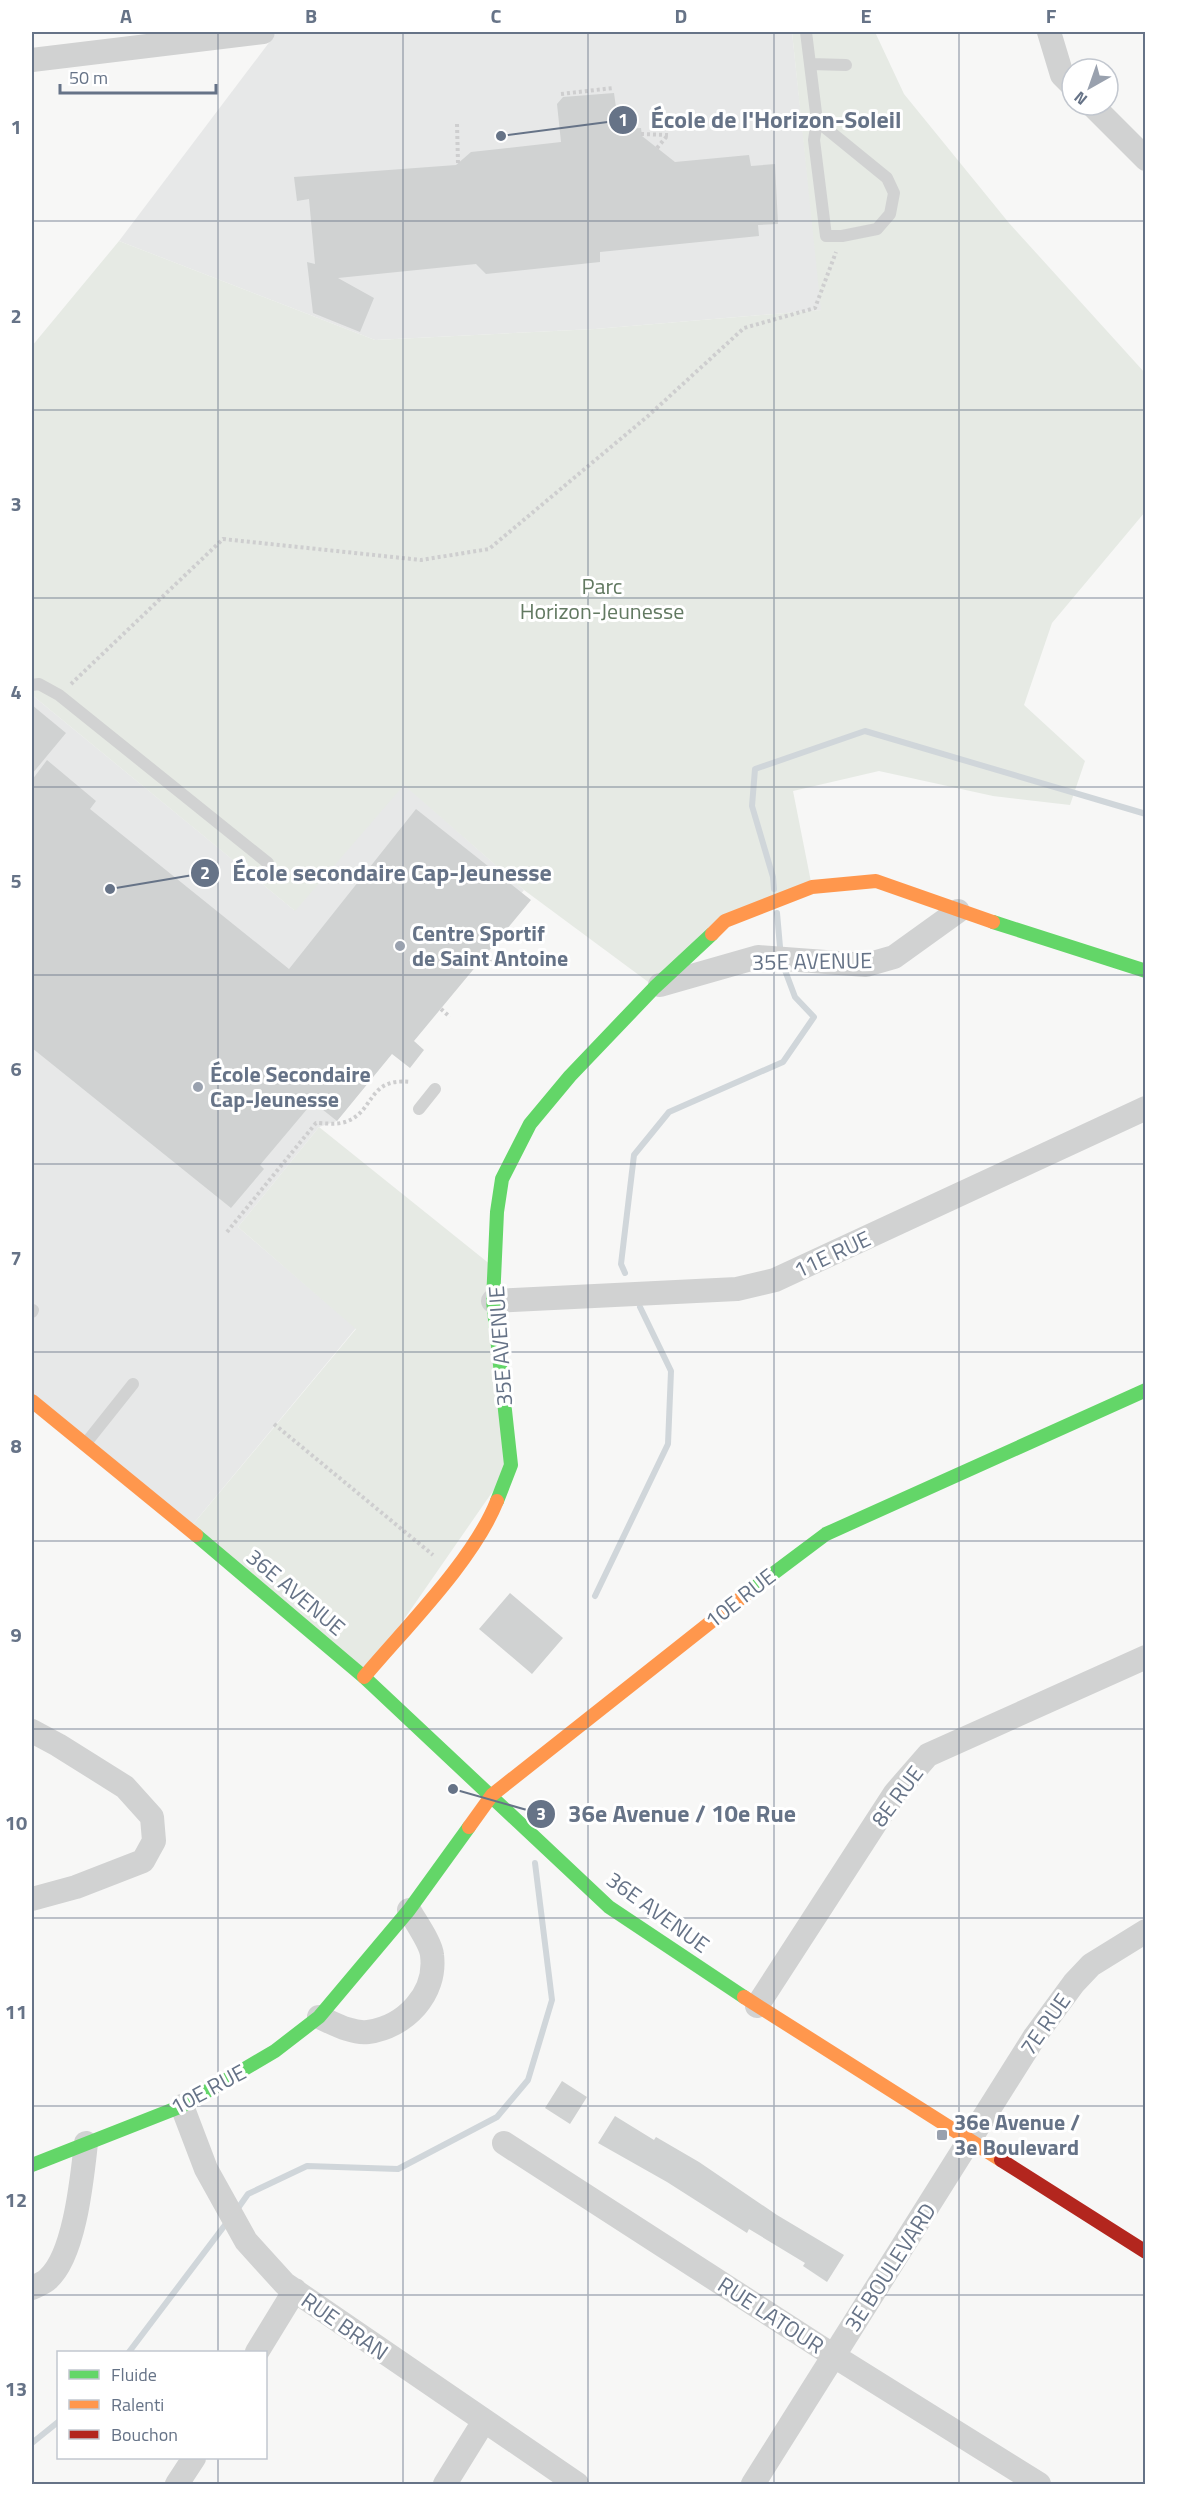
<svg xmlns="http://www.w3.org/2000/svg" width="1177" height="2516" viewBox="0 0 1177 2516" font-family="'Titillium Web',sans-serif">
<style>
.built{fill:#e7e8e8}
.green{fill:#e6eae4}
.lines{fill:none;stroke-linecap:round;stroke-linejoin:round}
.stream{stroke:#d0d6da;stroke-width:6}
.building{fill:#d0d2d2}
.path{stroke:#cececf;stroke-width:4;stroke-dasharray:3 3;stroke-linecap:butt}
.lane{stroke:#d1d2d2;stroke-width:12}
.street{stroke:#d1d2d2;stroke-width:24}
.fast{stroke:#63d668;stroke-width:14}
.slow{stroke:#ff974d;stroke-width:14}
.jam{stroke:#b3261e;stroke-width:14}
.grid{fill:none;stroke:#667387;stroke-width:1.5;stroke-opacity:0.55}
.poi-dot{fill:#99a1ae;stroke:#fff;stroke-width:2}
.labels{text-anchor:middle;stroke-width:6;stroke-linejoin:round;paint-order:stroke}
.park-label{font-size:22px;fill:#627961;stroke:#fff}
.poi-label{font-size:22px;font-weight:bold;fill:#667387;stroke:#fff;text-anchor:start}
.street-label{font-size:22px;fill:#667387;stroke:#fff}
.leader{fill:none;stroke:#667387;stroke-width:2}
.callout-dot{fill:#667387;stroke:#fff;stroke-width:2}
.mark-label{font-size:18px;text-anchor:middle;font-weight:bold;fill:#fff}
.callout-label{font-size:24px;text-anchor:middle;font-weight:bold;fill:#667387;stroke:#fff;stroke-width:6;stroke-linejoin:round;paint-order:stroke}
.neatline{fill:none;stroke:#667387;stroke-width:2}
.grid-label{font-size:20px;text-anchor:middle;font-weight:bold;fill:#667387}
</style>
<rect width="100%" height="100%" fill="#f7f7f6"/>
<path class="built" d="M277 32H792L822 310 595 329 375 340 119 241Z
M32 695 294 910 404 784 524 890 337 1121 319 1127 238 1227 356 1328 189 1529 32 1401Z"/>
<path class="green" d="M792 32H875L904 94 1009 223 1145 373V512L1052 623 1024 705 1085 761 1070 805 993 796 879 771 793 791 812 887 725 921 655 987 524 890 404 785 295 911 32 695V346L119 241 375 340 595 329 821 310Z
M319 1127 496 1269 511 1465 364 1677 189 1529 356 1329 238 1227Z"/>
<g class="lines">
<path class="stream" d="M774 889 773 877 752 806 755 769 865 731 1146 814
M777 913 780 947
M625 1273 621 1264 634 1155 669 1112 783 1062 814 1017 795 997 783 965
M595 1596 668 1444 671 1371 640 1307
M236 2211 248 2194 307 2166 398 2169 497 2117 528 2080 552 2000 535 1863
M129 2352 228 2221
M32 2443 58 2422"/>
</g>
<path class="building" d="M614 93 619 129 641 128 642 136 675 162 749 155 751 166 775 164 778 224 758 225 759 236 600 252V262L486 274 476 264 338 278 374 298 360 332 313 313 307 262 315 264 309 199 297 201 294 177 456 165 471 152 561 142 557 104 563 97Z
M32 705 66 733 32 774Z
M47 760 96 801 90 809 289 969 416 809 531 900 414 1041 424 1050 410 1068 392 1054 337 1121 313 1102 260 1165 264 1169 231 1208 32 1048V780Z
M510 1593 563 1638 532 1674 479 1629Z
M562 2081 587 2097 570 2124 545 2108Z
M615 2116 654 2140 656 2137 699 2162 777 2215 844 2255 827 2282 803 2266 805 2263 749 2229 747 2233 667 2182 598 2143Z"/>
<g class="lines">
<path class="path" d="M561 94 613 88
M457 124 458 163
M641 134 668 135
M657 148 667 136
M71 684 223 539 421 560 489 549 648 416 744 328 815 308 836 252
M484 956 493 964
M441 1009 450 1017
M227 1232 316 1123C324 1123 336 1125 345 1122 376 1112 366 1077 411 1082
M274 1424 433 1555"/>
<path class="lane" d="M806 32 817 121 814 140 826 236H842L877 229 890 214 894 193 887 178 817 121
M810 64 846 65
M32 685 39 684 59 695 268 863
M419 1109 435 1089
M32 1312 33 1310
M86 1443 133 1384"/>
<path class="street" d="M1049 32 1062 75 1072 85
M32 60 263 32
M1092 105 1146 159
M660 985 758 957 866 965 894 957 958 911
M493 1301 737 1289 775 1280 1146 1108
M32 1731 58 1745 125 1787 152 1817 154 1841 143 1861 76 1887 32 1899
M757 2006 895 1793 928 1755 1146 1657
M319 2017C333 2023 352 2034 368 2032 405 2027 437 1994 432 1955 431 1943 415 1921 409 1910
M182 2106 206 2169 246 2241 285 2284 577 2484
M504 2143 834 2356 1039 2484
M32 2288C36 2286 44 2283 48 2279 75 2255 82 2178 86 2143
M257 2352 295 2290
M177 2484 194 2458
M445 2484 484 2421
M753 2484 1035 2036 1074 1983 1091 1965 1146 1931"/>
<path class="fast" d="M993 922 1146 971
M497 1501 511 1465 493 1301 497 1212 502 1179 530 1124 570 1076 655 987 712 934
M196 1535 364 1677 609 1907 744 1997
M750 1591 826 1534 1146 1390
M32 2165 182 2106 275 2051 319 2017 409 1910 469 1827"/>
<path class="slow" d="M712 934 725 921 812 887 876 881 993 922
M32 1401 196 1535
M364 1677C406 1627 473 1561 497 1501
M469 1827 492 1795 750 1591
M744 1997 1001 2160"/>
<path class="jam" d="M1001 2160 1146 2252"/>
</g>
<path class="grid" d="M218 32V2352M403 32V2484M588 32V2484M774 32V2484M959 32V2484M32 221H1146M32 410H1146M32 598H1146M32 787H1146M32 975H1146M32 1164H1146M32 1352H1146M32 1541H1146M32 1729H1146M32 1918H1146M32 2106H1146M32 2295H1146M218 2458V2484"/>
<g class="poi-dot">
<circle cx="400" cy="946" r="6"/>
<circle cx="198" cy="1087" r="6"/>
<rect x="936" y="2129" width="12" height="12" rx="3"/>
</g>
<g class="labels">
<g class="park-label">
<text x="602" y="594">Parc<tspan x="602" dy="25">Horizon-Jeunesse</tspan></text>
</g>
<g class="poi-label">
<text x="412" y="941">Centre Sportif<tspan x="412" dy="25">de Saint Antoine</tspan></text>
<text x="210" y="1082">École Secondaire<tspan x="210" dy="25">Cap-Jeunesse</tspan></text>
<text x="954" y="2130">36e Avenue /<tspan x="954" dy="25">3e Boulevard</tspan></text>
</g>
<g class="street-label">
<text transform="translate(812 961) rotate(-1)" y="8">35E AVENUE</text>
<text transform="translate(832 1254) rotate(-25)" y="8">11E RUE</text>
<text transform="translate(500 1346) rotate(-94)" y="8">35E AVENUE</text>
<text transform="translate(296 1592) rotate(40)" y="8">36E AVENUE</text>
<text transform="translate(740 1598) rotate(-38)" y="8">10E RUE</text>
<text transform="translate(897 1796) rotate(-53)" y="8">8E RUE</text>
<text transform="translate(658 1912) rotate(36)" y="8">36E AVENUE</text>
<text transform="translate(1045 2024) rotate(-55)" y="8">7E RUE</text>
<text transform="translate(208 2089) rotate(-28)" y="8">10E RUE</text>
<text transform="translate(890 2267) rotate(-57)" y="8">3E BOULEVARD</text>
<text transform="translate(771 2315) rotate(33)" y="8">RUE LATOUR</text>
<text transform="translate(345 2326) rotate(35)" y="8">RUE BRAN</text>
</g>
</g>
<path class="leader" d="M501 136L623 120M110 889L205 873M453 1789L541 1814"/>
<g class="callout-dot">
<circle cx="501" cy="136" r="6"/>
<circle cx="110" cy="889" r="6"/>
<circle cx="453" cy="1789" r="6"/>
<circle cx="623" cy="120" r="15"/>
<circle cx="205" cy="873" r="15"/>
<circle cx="541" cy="1814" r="15"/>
</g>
<g class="mark-label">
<text x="623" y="126">1</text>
<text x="205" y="879">2</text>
<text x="541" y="1820">3</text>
</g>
<g class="callout-label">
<text x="776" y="128">École de l'Horizon-Soleil</text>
<text x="392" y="881">École secondaire Cap-Jeunesse</text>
<text x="682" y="1822">36e Avenue / 10e Rue</text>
</g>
<rect width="1177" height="2516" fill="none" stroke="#ffffff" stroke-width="66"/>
<rect x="57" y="2351" width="210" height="108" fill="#ffffff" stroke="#c2c7cf" stroke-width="1.5"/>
<rect x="69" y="2370" width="30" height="9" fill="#63d668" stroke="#c2c7cf" stroke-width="1.5"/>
<text x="111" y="2381" font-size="18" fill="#667387">Fluide</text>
<rect x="69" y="2400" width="30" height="9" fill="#ff974d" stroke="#c2c7cf" stroke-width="1.5"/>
<text x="111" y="2411" font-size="18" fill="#667387">Ralenti</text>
<rect x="69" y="2430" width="30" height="9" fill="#b3261e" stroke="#c2c7cf" stroke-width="1.5"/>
<text x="111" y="2441" font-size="18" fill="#667387">Bouchon</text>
<g transform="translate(1090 87) rotate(220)"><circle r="28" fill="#ffffff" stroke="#c2c7cf" stroke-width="1.5"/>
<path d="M0-4.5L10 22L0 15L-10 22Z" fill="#99a1ae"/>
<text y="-9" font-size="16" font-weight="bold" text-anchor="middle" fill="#667387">N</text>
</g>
<path d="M60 84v9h156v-9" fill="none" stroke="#667387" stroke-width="3"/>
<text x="69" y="84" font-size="18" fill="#667387" stroke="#ffffff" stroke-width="4.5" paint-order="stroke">50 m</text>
<rect x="33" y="33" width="1111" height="2450" class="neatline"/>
<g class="grid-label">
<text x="126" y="23">A</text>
<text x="311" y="23">B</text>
<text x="496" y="23">C</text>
<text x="681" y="23">D</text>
<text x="866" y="23">E</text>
<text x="1051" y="23">F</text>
<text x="16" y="134">1</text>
<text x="16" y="323">2</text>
<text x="16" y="511">3</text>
<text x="16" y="699">4</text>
<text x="16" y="888">5</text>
<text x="16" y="1076">6</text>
<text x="16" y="1265">7</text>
<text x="16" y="1453">8</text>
<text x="16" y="1642">9</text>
<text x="16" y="1830">10</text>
<text x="16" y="2019">11</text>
<text x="16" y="2207">12</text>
<text x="16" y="2396">13</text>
</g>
</svg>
